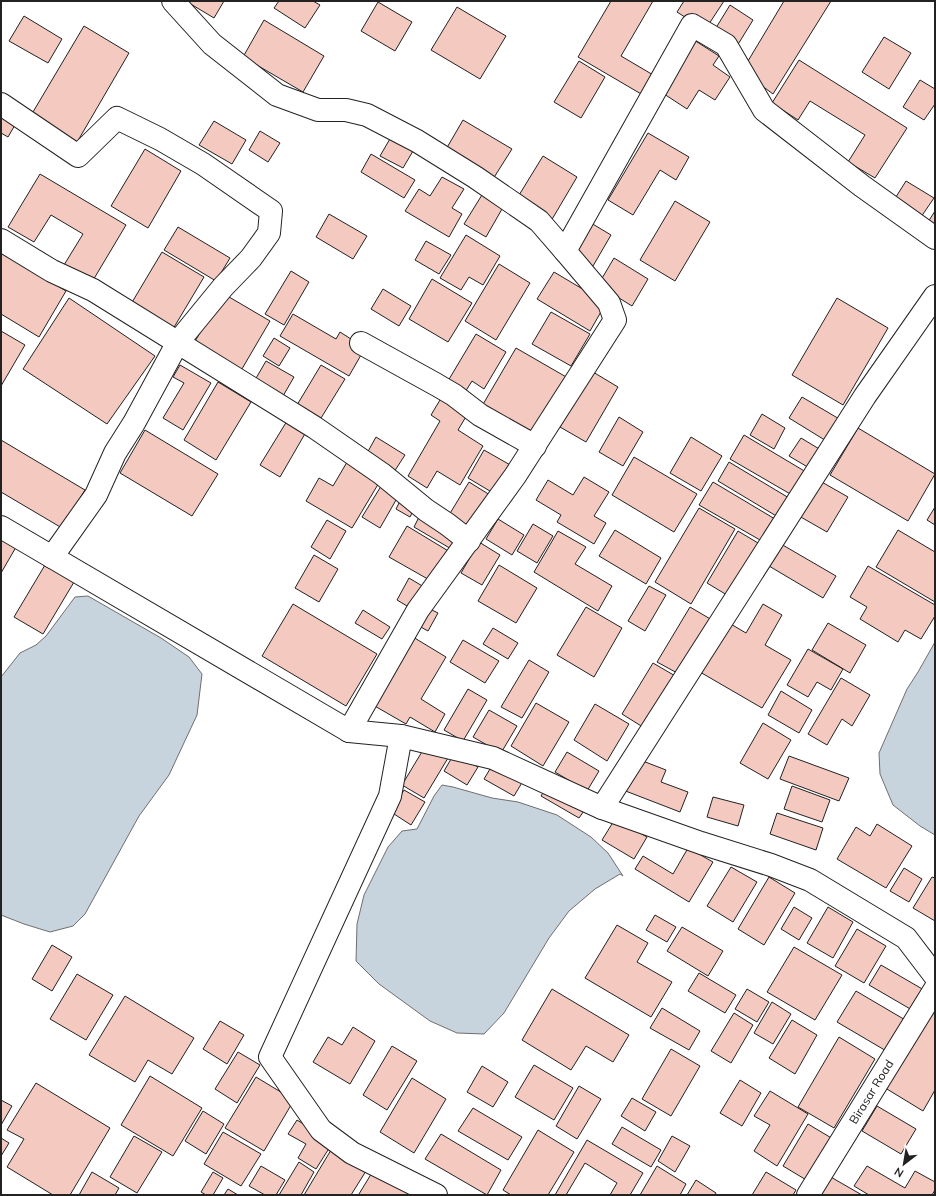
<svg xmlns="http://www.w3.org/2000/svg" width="936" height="1196" viewBox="0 0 936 1196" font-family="Mulish,sans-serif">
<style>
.water{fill:#c7d3dd;stroke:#6f6f6f}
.building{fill:#f3c9c0;stroke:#222}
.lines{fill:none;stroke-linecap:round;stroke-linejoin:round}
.minor-casing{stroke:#222;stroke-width:24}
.minor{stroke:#fff;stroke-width:22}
.labels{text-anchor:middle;stroke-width:3;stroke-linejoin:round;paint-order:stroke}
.street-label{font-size:12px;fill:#222;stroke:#fff}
</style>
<rect width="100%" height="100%" fill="#fff"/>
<path class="water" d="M88 596 161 638 189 657 202 674 197 715 169 775 139 816 85 914 73 926 50 932 24 924 1 915V677L20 653 36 645 46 636 75 597Z
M935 642V835L920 826 893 805 880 774 879 753 907 689 918 672Z
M442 785 453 787 492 798 518 802 557 815 591 837 608 853 623 876 620 874 595 889 569 911 549 938 504 1013 484 1034 457 1033 430 1021 379 984 356 961 357 924 364 895 388 847 402 831 417 829 434 796Z"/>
<path class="building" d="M190 1H224L214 18 189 3Z
M279 1H313L320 5 305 28 274 8Z
M611 1H653L621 56 660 79 648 98 578 57Z
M684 1H724L705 30 677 12Z
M784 1H831L773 94 742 71Z
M378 2 412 22 395 51 361 31Z
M730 5 753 20 737 46 714 31Z
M457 7 506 36 480 79 431 50Z
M24 16 62 39 48 63 9 41Z
M264 20 324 56 303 92 243 57Z
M84 26 129 53 76 144 30 117Z
M884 37 911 53 889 89 862 72Z
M694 40 719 56 713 65 730 77 715 100 699 90 687 109 661 92Z
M799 60 907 128 875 178 848 162 865 135 810 101 798 120 772 103Z
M579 61 605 77 581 118 554 102Z
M920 80 935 89V104L924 120 903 107Z
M1 107 19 118 8 137 1 133Z
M463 120 512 149 493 179 445 151Z
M214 121 246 140 232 164 199 145Z
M260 131 280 143 268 162 249 150Z
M648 133 689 157 676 180 660 170 633 215 608 200Z
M391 137 413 151 403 168 380 156Z
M145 149 181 171 148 228 111 206Z
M371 154 415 180 404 198 361 172Z
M543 156 577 177 551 221 516 200Z
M40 174 126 225 92 282 64 265 83 234 51 215 34 242 8 227Z
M442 177 464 189 452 208 462 214 449 237 405 211 419 189 430 196Z
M906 181 934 198 921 217 894 200Z
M485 190 506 202 486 237 464 224Z
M675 201 710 222 675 281 640 260Z
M935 211V227L928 222Z
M329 214 367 236 353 259 316 237Z
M591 223 611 235 593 266 573 254Z
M178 227 230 258 216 281 164 250Z
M466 235 500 256 483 285 469 277 461 290 440 278Z
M426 241 451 255 439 274 415 260Z
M1 252 66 291 39 337 1 314Z
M162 252 204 277 173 329 131 304Z
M614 258 648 279 632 306 598 285Z
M499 264 530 283 496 340 465 321Z
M291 271 309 282 284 325 265 314Z
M554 272 606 303 590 331 537 299Z
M432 279 472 303 448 342 409 319Z
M383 289 411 306 399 326 371 309Z
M224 294 270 321 239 374 192 346Z
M69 298 155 356 107 424 23 369Z
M837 298 888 328 843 405 792 375Z
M551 312 590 334 571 366 532 344Z
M293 314 336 339 340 332 365 348 349 376 280 336Z
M1 331 25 345 1 386Z
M476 334 506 352 484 389 472 381 462 397 445 386Z
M274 338 290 348 279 366 263 356Z
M516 348 568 378 534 436 482 406Z
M266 361 294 377 283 396 255 380Z
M180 365 211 383 183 430 163 418 184 383 173 377Z
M321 365 345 379 318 423 294 410Z
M593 372 618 387 586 442 560 427Z
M218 382 251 402 216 460 184 440Z
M443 395 470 410 458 430 483 446 460 485 437 471 427 488 408 476 440 421 431 415Z
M802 397 841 420 828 442 789 418Z
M762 414 785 428 774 449 750 435Z
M619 417 643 432 623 466 599 452Z
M287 421 306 432 280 477 260 465Z
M858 428 935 474 908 521 830 475Z
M145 430 218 474 192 516 120 473Z
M744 435 806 472 792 495 730 459Z
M376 437 405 455 394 472 366 455Z
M691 437 722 456 701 491 670 473Z
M801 438 821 450 811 469 789 456Z
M1 440 85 490 62 528 1 492Z
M484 450 512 466 495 494 468 478Z
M350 457 383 476 352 528 306 501 319 478 333 486Z
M634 457 697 494 674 532 612 495Z
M729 462 789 498 778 517 718 481Z
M584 477 609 492 594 516 606 523 594 544 557 522 561 515 536 500 548 480 573 495Z
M820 481 848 497 827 532 799 516Z
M469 482 490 495 468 533 446 520Z
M713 482 780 522 767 544 699 505Z
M383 483 400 493 380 528 362 517Z
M401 499 415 507 410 517 396 509Z
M935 507V525L927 520Z
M699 508 735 529 691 604 655 582Z
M421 513 461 537 453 550 414 527Z
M498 519 524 535 512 555 486 539Z
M327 520 346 531 330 559 311 547Z
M533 524 553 536 537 563 517 551Z
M407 526 450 552 433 582 389 557Z
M615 530 661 558 646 584 599 556Z
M898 530 935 552V602L876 567Z
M1 531 19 542 1 573Z
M558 531 586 547 575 564 612 586 598 611 534 572Z
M738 531 763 546 732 598 707 583Z
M479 542 500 555 482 585 461 573Z
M781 544 836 576 823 598 769 566Z
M314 555 338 569 319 602 295 588Z
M45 565 74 582 43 634 14 617Z
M499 565 537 588 516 623 478 601Z
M868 566 935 605V616L921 639 905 630 898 642 860 619 867 607 850 597Z
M409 578 424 587 412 609 397 600Z
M649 586 666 595 645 631 628 621Z
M293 604 377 654 346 706 262 656Z
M763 604 782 615 765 645 791 660 762 708 700 672 729 623 746 633Z
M586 607 622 628 594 677 557 655Z
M690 607 712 620 679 674 657 662Z
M430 609 438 613 428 631 419 626Z
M363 610 390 627 382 639 355 623Z
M828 623 866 645 850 673 812 650Z
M493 628 518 643 508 659 483 644Z
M413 637 446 657 421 699 445 714 435 732 410 717 406 724 373 705Z
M463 640 499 661 485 683 450 662Z
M808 649 843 669 831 690 817 682 808 697 787 685Z
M529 660 549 672 522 718 501 707Z
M653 663 677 677 646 729 622 714Z
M841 678 870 695 852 726 842 719 827 745 808 734Z
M468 689 487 700 463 741 444 730Z
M781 691 812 710 799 733 768 715Z
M536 703 569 722 543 766 511 746Z
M595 704 629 724 607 761 574 740Z
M489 710 517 726 501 753 473 737Z
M763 723 791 740 768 779 740 763Z
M426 745 448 758 424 798 402 785Z
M567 752 599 771 587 791 555 772Z
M454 754 478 767 467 785 444 771Z
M789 756 849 778 839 801 780 779Z
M635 758 666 770 661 782 688 792 680 812 623 790Z
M493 764 523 781 514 796 484 779Z
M547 786 586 808 579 818 541 796Z
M792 786 830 800 822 822 784 809Z
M404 790 425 802 411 825 391 812Z
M713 797 744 805 738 826 707 817Z
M777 813 823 828 816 850 770 834Z
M615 819 647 837 634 859 602 840Z
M877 824 912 846 886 888 837 859 856 827 870 836Z
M688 848 713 862 689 902 635 869 643 856 673 874Z
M731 867 757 882 733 922 707 906Z
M904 868 922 879 909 902 890 891Z
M769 877 795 893 764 945 738 929Z
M932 877 935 878V921L913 908Z
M794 907 812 918 799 940 781 929Z
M828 907 853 922 833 958 807 943Z
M655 915 676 927 667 942 646 930Z
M617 925 648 943 637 962 672 982 651 1017 585 978Z
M682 927 723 951 708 976 667 951Z
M857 929 886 946 864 983 835 966Z
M52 945 72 957 52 991 32 979Z
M794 947 842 975 815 1020 767 992Z
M881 965 924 990 912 1010 869 985Z
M699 973 736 995 725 1013 688 991Z
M77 974 113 995 86 1040 50 1019Z
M552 989 629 1035 613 1062 586 1046 571 1070 522 1040Z
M747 989 769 1002 757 1022 735 1009Z
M856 991 907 1021 888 1052 837 1022Z
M935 995V1090L923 1111 882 1086Z
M125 996 194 1038 172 1074 148 1060 135 1082 89 1055Z
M772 1002 791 1014 773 1044 754 1033Z
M662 1008 700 1031 689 1050 650 1028Z
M734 1013 753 1025 731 1063 711 1051Z
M792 1020 817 1035 795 1074 769 1058Z
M220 1021 244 1035 227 1064 203 1049Z
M353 1027 375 1041 350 1084 313 1062 328 1037 342 1045Z
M839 1037 875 1059 834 1128 798 1107Z
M392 1046 417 1061 387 1110 363 1095Z
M671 1049 700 1066 671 1116 642 1099Z
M238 1052 260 1065 237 1103 215 1089Z
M534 1065 573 1088 554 1120 515 1097Z
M482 1066 508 1082 493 1107 467 1092Z
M150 1076 202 1108 173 1156 121 1125Z
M256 1077 294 1100 264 1151 225 1128Z
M412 1078 446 1099 414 1153 380 1132Z
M740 1080 761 1093 742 1126 720 1113Z
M36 1083 110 1128 70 1195H53L7 1167 24 1139 7 1130Z
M579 1086 601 1099 577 1139 556 1126Z
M770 1091 808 1114 777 1166 754 1151 770 1125 754 1116Z
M632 1098 656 1112 645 1131 621 1116Z
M1 1100 12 1106 1 1125Z
M877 1106 916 1129 901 1154 862 1131Z
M473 1108 522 1137 508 1160 458 1131Z
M203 1111 224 1124 206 1154 185 1141Z
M297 1120 333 1142 316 1169 298 1158 306 1144 288 1134Z
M808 1124 833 1139 808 1181 783 1166Z
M622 1127 661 1150 651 1167 612 1144Z
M538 1130 574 1152 548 1195H511L503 1190Z
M223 1132 261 1154 241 1186 204 1164Z
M441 1134 501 1170 487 1195 425 1159Z
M134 1136 162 1152 137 1193 110 1177Z
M672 1136 690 1146 675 1172 658 1161Z
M1 1138 9 1143 1 1156Z
M587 1140 643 1173 630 1195H610L617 1183 585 1163 566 1195H555Z
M331 1150 366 1171 351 1195H304Z
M299 1162 314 1172 301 1195H279Z
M261 1166 285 1180 276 1195H265L249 1186Z
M657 1166 686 1184 680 1195H640Z
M867 1166 905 1188 915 1171 935 1182V1190L932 1195H869L854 1186Z
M373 1171 413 1195H360L359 1194Z
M92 1172 119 1188 115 1195H79Z
M213 1172 223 1178 213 1195H206L201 1192Z
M766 1172 796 1190 793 1195H752Z
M829 1176 862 1195H818Z
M696 1180 716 1193 715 1195H687Z
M228 1189 238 1195H224Z"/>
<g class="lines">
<g class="minor-casing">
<g id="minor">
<path d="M173 1 212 44 277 95 318 110H346L367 115 417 141 475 177 539 221 565 251"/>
<path d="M1 104 78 156 117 118 160 139 203 164 271 211 269 233 251 258 223 287 178 342 134 423 115 453 96 495 52 557"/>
<path d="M1 240 52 271 93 290 314 427 382 474 426 510 447 524 469 541"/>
<path d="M361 343 437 385 454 395 480 415 535 446"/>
<path d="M1 527 349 731 401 736 493 758 602 808 701 843 771 865 810 880 906 938 935 976"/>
<path d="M349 731 418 610 515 476 615 320 609 303 565 251 692 25 726 45 764 110 862 186 935 238"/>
<path d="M401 736 390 796 270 1057 321 1130 352 1153 436 1195"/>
<path d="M602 808 865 396 935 296"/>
<path id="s1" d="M808 1195 935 989"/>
</g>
</g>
<use href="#minor" class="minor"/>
</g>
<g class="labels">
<g class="street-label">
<text dy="4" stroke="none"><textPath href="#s1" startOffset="121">Birasar Road</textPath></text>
</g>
</g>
<rect width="936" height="1196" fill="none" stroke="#222222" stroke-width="4"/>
<g transform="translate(904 1164) rotate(211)" stroke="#ffffff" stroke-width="3" paint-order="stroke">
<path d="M0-3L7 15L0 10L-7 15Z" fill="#222222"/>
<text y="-6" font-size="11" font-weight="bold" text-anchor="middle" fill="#222222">N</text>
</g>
</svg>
